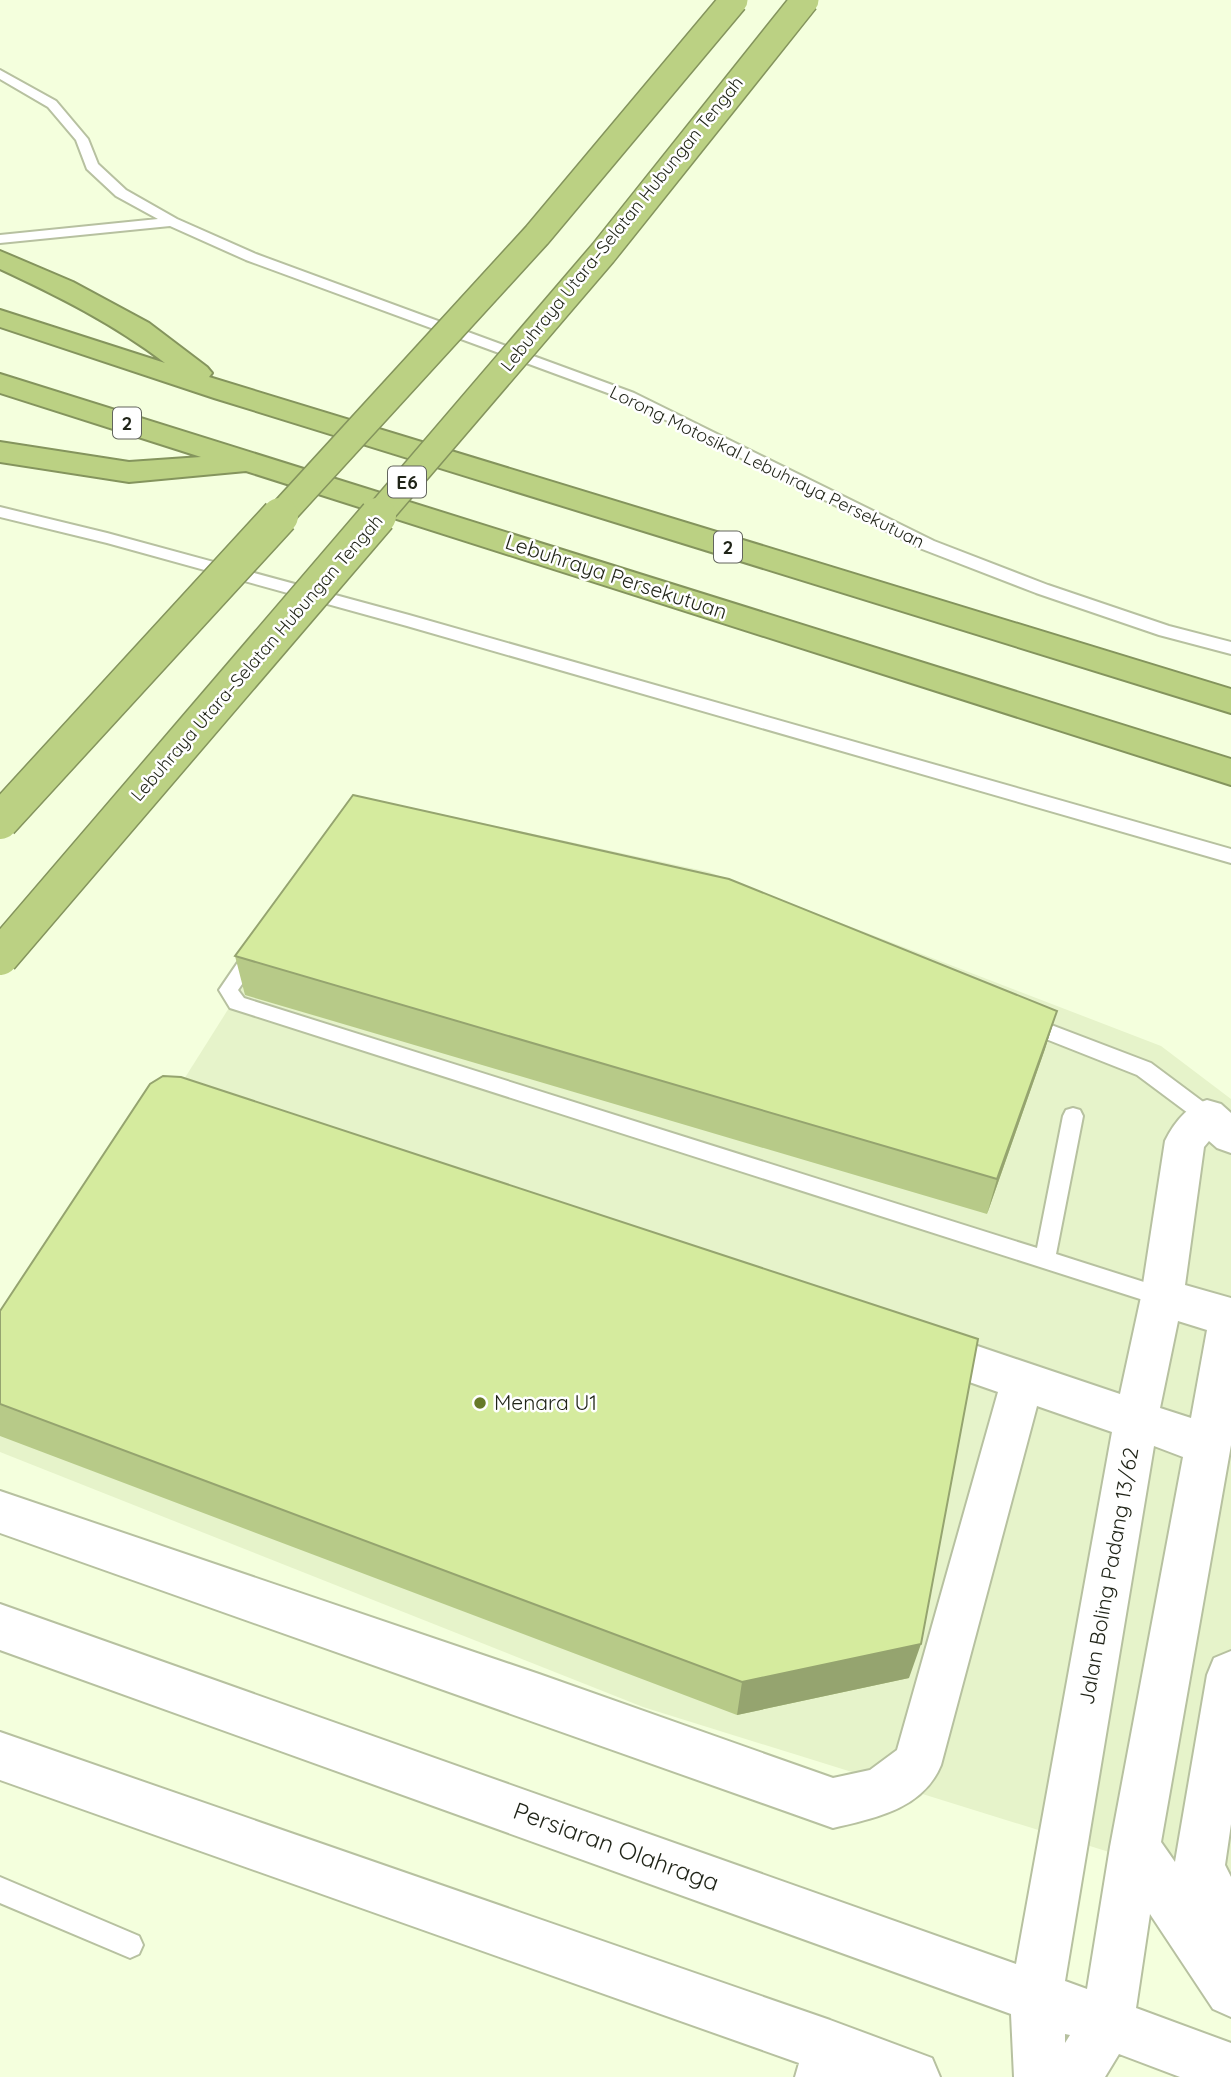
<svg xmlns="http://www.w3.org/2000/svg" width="1231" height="2077" viewBox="0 0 1231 2077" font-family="Quicksand,sans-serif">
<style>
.built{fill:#e6f3ca}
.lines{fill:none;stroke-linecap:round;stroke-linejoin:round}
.lane-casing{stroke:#b7c1a0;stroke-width:4}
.street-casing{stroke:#b7c1a0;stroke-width:4}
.highway-casing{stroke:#84945d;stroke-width:4}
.lane{fill:#fff;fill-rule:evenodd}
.street{fill:#fff;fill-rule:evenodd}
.highway{fill:#bbd183;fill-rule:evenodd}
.highway-bridge-far1-casing{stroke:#84945d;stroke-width:30;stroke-linecap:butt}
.highway-bridge-casing{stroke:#84945d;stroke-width:39;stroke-linecap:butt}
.highway-bridge-far1{stroke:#bbd183;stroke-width:27}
.highway-bridge{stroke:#bbd183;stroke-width:36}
.wall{fill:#b7ca88}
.shaded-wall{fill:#95a46f}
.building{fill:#d5eb9e;stroke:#95a46f;stroke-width:2}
.poi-dot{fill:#667928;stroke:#fff;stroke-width:2.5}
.labels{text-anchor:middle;stroke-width:5;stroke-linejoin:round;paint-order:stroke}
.far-street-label{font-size:18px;fill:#1f2317;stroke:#fff}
.shield{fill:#fff;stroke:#62655d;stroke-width:2}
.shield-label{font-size:19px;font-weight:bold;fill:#1f2317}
.street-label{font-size:21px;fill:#1f2317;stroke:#fff}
.poi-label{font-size:21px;fill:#1f2317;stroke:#fff;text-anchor:start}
.near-street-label{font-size:24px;fill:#1f2317;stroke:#fff}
</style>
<rect width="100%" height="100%" fill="#f4ffdd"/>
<path class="built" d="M362 797 709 872 1161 1046 1231 1099V1890L643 1707 0 1452V1371Z"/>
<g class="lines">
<g class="lane-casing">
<path id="lane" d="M0 70 56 101 88 139 98 164 126 190 177 219 256 254 634 393 934 541 1048 585 1169 626 1231 642V654L1159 635 1036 593 922 549 624 399 246 260 170 226 0 243V235L158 219 116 196 87 169 76 140 48 107 0 79Z
M0 507 107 533 409 615 1231 849V863L407 626 107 543 0 517Z
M254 947 261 949 263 954 238 990 244 998 1037 1248 1063 1116 1066 1110 1073 1108 1080 1110 1083 1116 1056 1254 1169 1290 1173 1297 1169 1304 1162 1306 230 1008 219 990 247 949Z
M1025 1015 1151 1063 1214 1110 1217 1116 1214 1122 1207 1124 1200 1122 1137 1075 1018 1028 1015 1023 1018 1018Z
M0 1877 139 1936 143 1945 139 1954 130 1958 0 1903Z"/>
</g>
<g class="street-casing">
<path id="street" d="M1207 1100 1221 1104 1231 1113V1153L1217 1148 1209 1141 1204 1147 1185 1285 1231 1298V1445L1161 1842 1175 1862 1207 1675 1214 1658 1231 1651V1824L1225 1865 1231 1877V2017L1213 2009 1150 1914 1136 2008 1231 2043V2077H1180L1119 2054 1105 2077H1014L1011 2014 0 1650V1604L1016 1964 1112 1432 1037 1406 941 1765C923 1809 875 1818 833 1828L0 1533V1491L539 1674 833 1778 870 1770 897 1750 998 1392 909 1361 903 1347 909 1333 924 1328 1120 1394 1141 1297 1165 1141C1174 1123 1187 1106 1207 1100ZM1178 1321 1207 1330 1191 1418 1160 1408ZM1154 1446 1183 1457 1110 1847 1087 1989 1065 1981ZM1065 2034 1070 2035 1065 2043Z
M0 1732 830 2020 932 2058 940 2077H795L799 2063 0 1780Z"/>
</g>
<g class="highway-casing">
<path id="highway" d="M0 251 73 282 149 323 207 367 212 373 209 377 1231 689V713L214 398 0 327V310L165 363C114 324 58 296 0 269Z
M0 374 1231 759V785L246 471 129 482 0 462V442L129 462 201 457 0 393Z"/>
</g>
<use href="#lane" class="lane"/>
<use href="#street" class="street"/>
<use href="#highway" class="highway"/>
<g class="highway-bridge-far1-casing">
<path id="highway-bridge-far1" d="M278 518 537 235 734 0
M376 518 603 253 805 0"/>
</g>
<g class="highway-bridge-casing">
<path id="highway-bridge" d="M0 821 280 516
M0 957 378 516"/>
</g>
<use href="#highway-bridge-far1" class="highway-bridge-far1"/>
<use href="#highway-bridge" class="highway-bridge"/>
</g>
<path class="wall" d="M235 956 1057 1011 1045 1049 987 1214 245 995Z
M0 1311 909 1678 737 1715 0 1436Z"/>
<path class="shaded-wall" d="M1057 1011 1045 1049 987 1214 997 1179Z
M921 1644 909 1678 737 1715 742 1682Z"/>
<path class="building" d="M353 795 729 879 1057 1011 997 1179 235 956Z
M163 1076 181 1077 978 1339 921 1644 742 1682 0 1404V1311L150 1084Z"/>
<circle class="poi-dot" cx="480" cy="1403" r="7"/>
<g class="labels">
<g class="far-street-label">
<text transform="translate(622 224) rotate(-51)" y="6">Lebuhraya Utara–Selatan Hubungan Tengah</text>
<text transform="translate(767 467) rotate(26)" y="6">Lorong Motosikal Lebuhraya Persekutuan</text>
<text transform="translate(257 658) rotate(-49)" y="6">Lebuhraya Utara–Selatan Hubungan Tengah</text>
</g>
<g class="shield">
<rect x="113" y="407.5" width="28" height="31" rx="5"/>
<rect x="388" y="466.5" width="38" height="31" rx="5"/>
<rect x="714" y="531.5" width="28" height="31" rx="5"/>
</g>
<g class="shield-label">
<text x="127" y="430">2</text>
<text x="407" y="489">E6</text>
<text x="728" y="554">2</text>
</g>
<g class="street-label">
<text transform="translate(616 577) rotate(18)" y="7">Lebuhraya Persekutuan</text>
<text transform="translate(1109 1576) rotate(-80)" y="7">Jalan Boling Padang 13/62</text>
</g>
<g class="poi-label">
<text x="494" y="1410">Menara U1</text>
</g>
<g class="near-street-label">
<text transform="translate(616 1847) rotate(20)" y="8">Persiaran Olahraga</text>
</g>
</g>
</svg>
